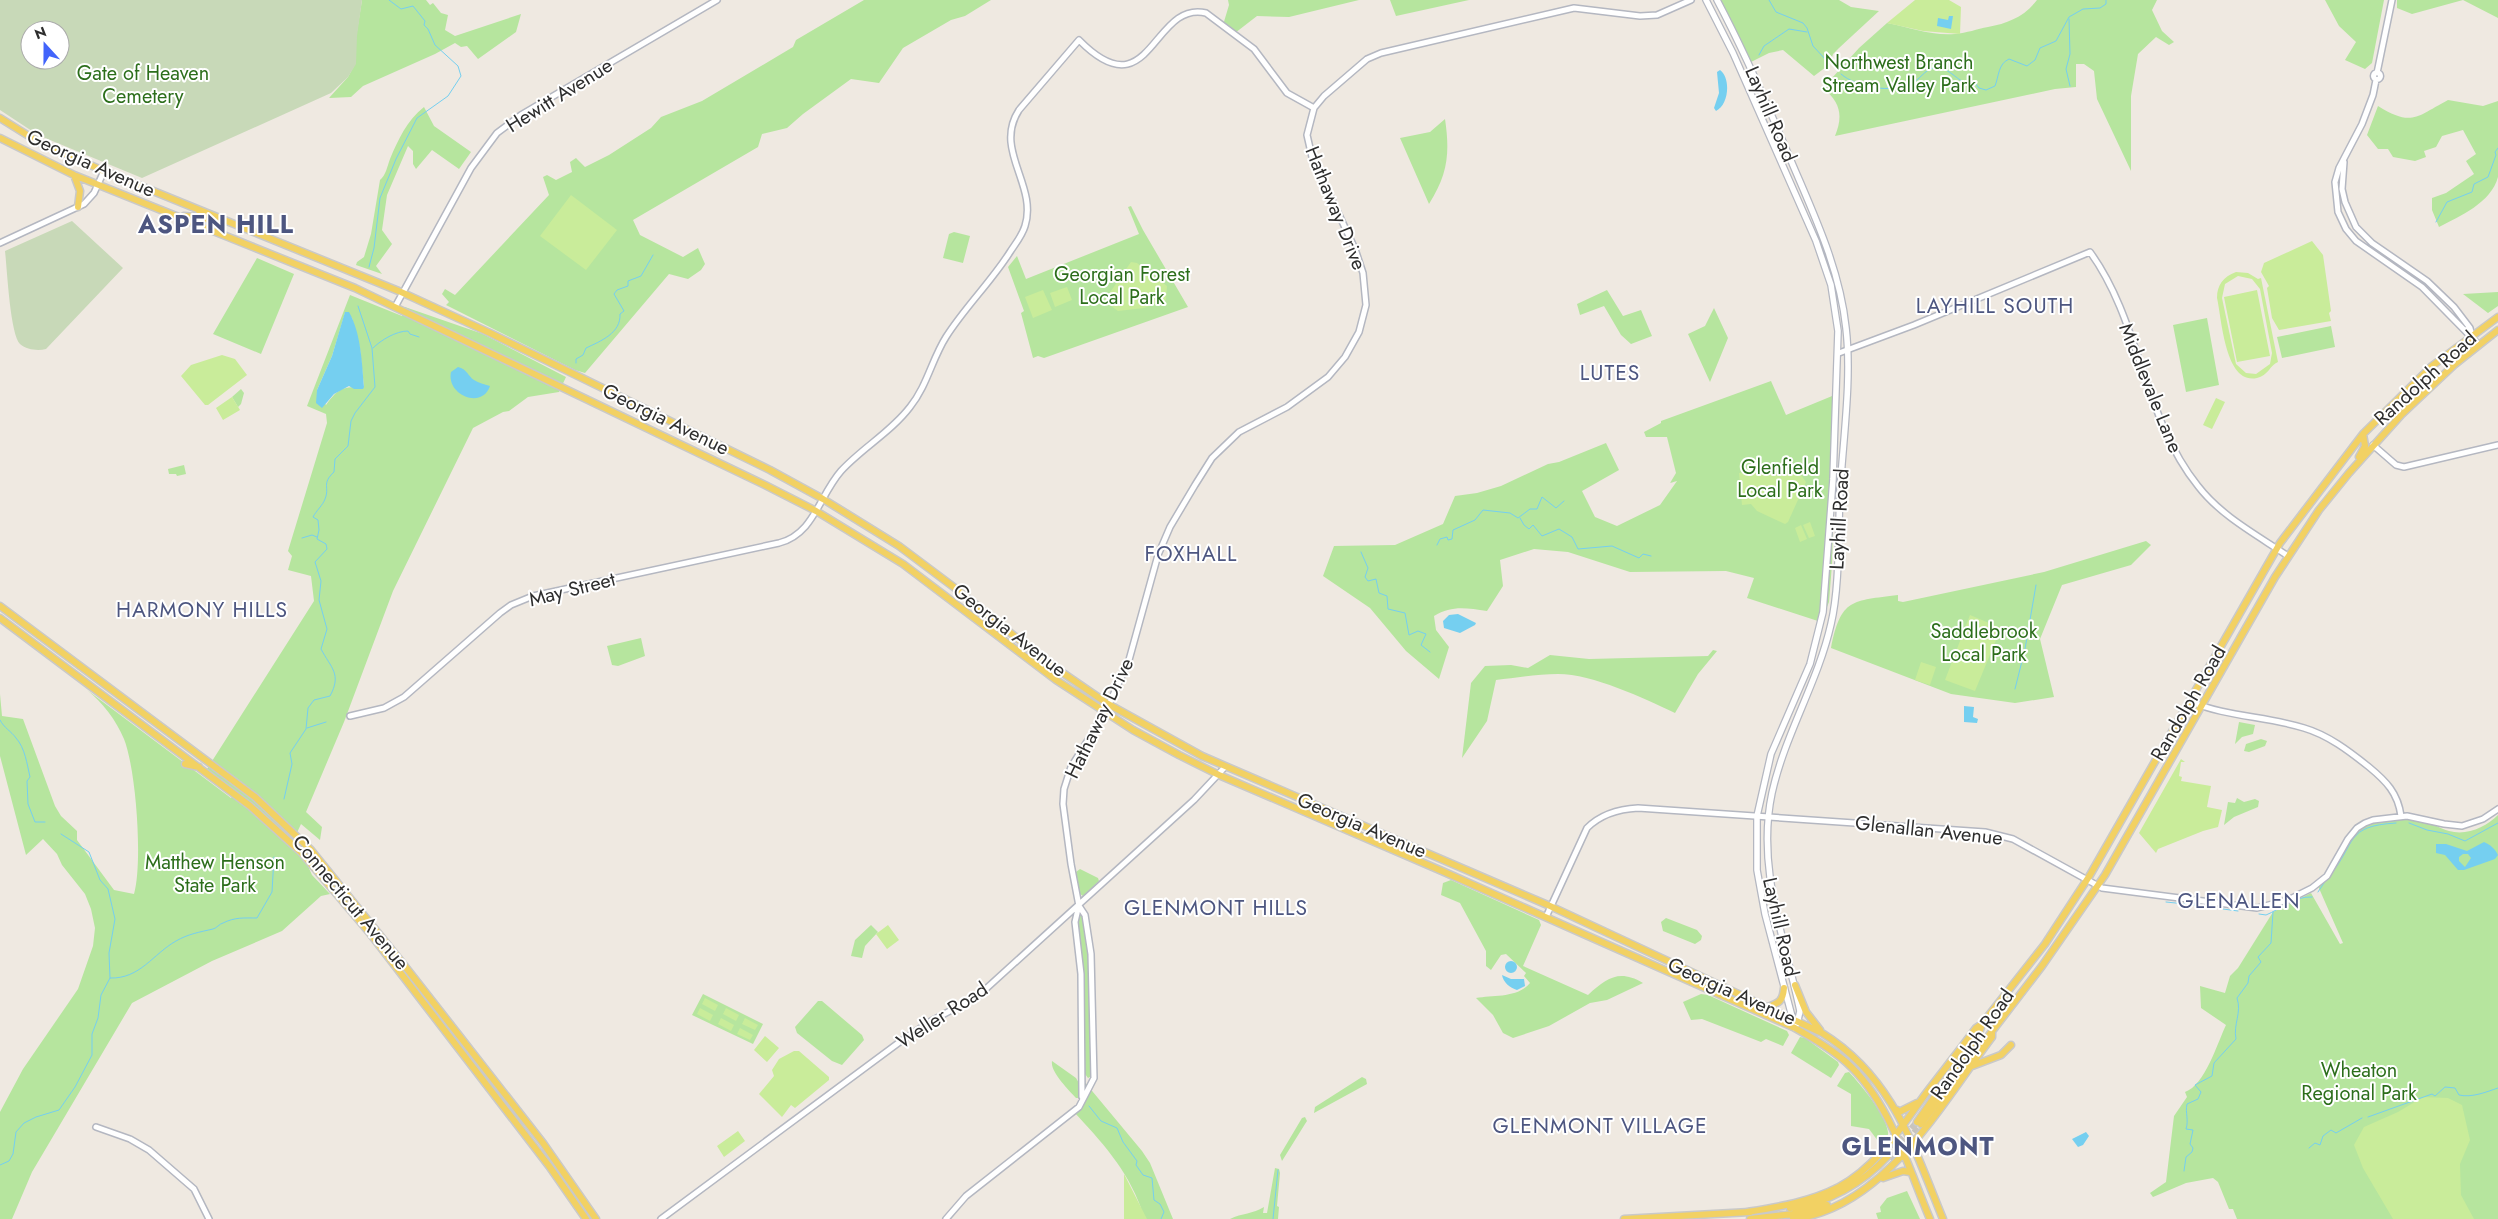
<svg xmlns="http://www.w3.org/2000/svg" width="2498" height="1219" viewBox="0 0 2498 1219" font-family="Jost,sans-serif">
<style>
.green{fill:#b6e59e;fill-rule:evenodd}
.cemetery{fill:#c8d9b8;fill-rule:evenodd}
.pitch{fill:#c9ec9a;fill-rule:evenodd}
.water{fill:#75cff0;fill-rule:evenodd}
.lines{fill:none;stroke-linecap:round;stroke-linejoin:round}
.stream{stroke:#75cff0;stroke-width:1}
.primary-tunnel{stroke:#c8c4bd;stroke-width:6;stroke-dasharray:6 3;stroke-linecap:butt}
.tertiary-casing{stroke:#b4b7c1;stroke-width:8}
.secondary-casing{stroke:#b4b7c1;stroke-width:8}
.primary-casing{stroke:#c9c9c9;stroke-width:9}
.tertiary{stroke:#fff;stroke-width:5}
.secondary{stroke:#fff;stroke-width:5.5}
.primary{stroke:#f2d163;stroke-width:6}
.labels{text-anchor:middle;stroke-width:4;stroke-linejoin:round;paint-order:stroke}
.park-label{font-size:20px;fill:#2c6e1b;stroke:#fff}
.street-label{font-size:20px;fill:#2e2e2e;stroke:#fff}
.neighbourhood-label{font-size:21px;letter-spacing:1px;fill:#4d5680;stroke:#fff}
.district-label{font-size:25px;font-weight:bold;letter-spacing:1px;fill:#4d5680;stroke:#fff}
</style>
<rect width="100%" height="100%" fill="#efe9e1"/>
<path class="green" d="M362 0H426L430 5 433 3 441 13 448 15 445 30 455 36 521 14 516 32 478 59 467 46 461 47 455 43 435 54 363 86 351 97 329 98 348 77 354 66V50Z
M864 0H991L965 16 951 20 903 48 879 83 851 79 803 114 787 128 762 134 758 147 633 220 640 235 683 257 698 248 705 264 701 270 688 279 669 274 585 373 575 370 446 305 449 302 442 294 445 289 455 295 549 195 543 177 547 175 556 180 572 172 570 162 576 158 585 167 609 155 651 128 661 117 702 101 793 47 796 40Z
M1228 0H1359L1289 17 1257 16 1235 33 1223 25 1229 5Z
M1390 0H1469L1396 16Z
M1717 0H1839L1851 7 1879 11 1839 48 1833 54 1830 64 1814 76 1783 50 1769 53 1749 63Z
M2037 0H2157L2152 10 2162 31 2174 42 2169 45 2156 37 2138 54 2131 96V171L2097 99 2094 71 2084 64H2076V87L2055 89 1835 136C1843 116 1841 103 1823 88L1859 48 1887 23C1909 27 1931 36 1955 34 1967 33 1977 29 1988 27 2008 23 2024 17 2037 0Z
M2325 0H2384L2372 63 2365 69 2345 60 2356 42 2339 26Z
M2397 0H2498V18L2463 0 2412 14 2397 8Z
M2448 100 2483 106 2498 101V177C2491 203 2460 216 2439 227L2432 210V198L2446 193 2474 174 2466 161 2476 154 2463 130 2442 136 2436 147 2424 151 2426 157 2415 161 2393 157 2388 149H2378L2367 135 2378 106C2412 127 2416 117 2448 100Z
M424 107 434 126 471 152 459 169 432 150 416 169 413 164V151L408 146 387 195 382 230 392 244 376 266 382 274 356 265 357 262 364 257 371 234 380 180C386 175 387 167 390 159 398 140 407 120 424 107Z
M1445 119C1450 153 1448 174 1429 204L1400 138 1430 132Z
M1131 206 1143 230 1188 307 1044 358 1038 356 1033 358 1021 313 1024 311 1008 267 1017 256 1026 279 1139 234 1128 207Z
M954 232 970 236 963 263 943 258 949 234Z
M257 258 294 274 261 354 213 334Z
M1607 290 1623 316 1641 310 1652 336 1631 344 1621 335 1604 306 1580 315 1577 304Z
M2498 292V306L2488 313 2463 294Z
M350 295 402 316 405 307 483 334 566 377 559 392 528 397 509 411 503 412 473 428 393 591 344 722 306 812 322 827 320 840 301 824 295 837 312 875 330 894 321 896 282 931 212 961 132 1003 32 1172 12 1219H0V1112L23 1069 78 989 93 946 95 928 91 909 85 894 62 865 57 854 43 839 26 855 0 756V694L2 716 23 719 55 806 61 816 77 831V840L114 890 134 894C143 862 136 769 124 739 116 720 103 703 87 690L231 798 236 791 207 769 314 601 311 576 288 570 292 556 288 551 327 423 326 414 307 406ZM345 313 352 318 360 349 364 387C343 387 339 387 326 405L317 390 332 356Z
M1714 308 1728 338 1710 382 1688 334 1705 326Z
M2207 318 2219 385 2186 392 2173 325Z
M2331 326 2335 347 2282 358 2277 337Z
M1771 381 1786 415 1837 394 1832 564 1829 602 1821 622 1747 598 1754 578 1726 571 1630 572 1568 552 1534 549 1500 560 1503 586 1487 611C1466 608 1452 605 1434 616L1436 630 1449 647 1439 679 1406 651 1370 608 1323 576 1334 546 1395 545 1443 524 1455 496 1477 493 1501 486 1548 464 1559 462 1606 443 1619 470 1582 491 1595 517 1617 526 1660 505 1677 481 1670 483 1676 473 1667 437H1646L1644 432 1661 423V421Z
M241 389 244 393 241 404 238 407 232 397Z
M184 465 186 474 177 476 176 474H169L168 469Z
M2146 541 2151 545 2131 565 2062 585 2040 639 2054 697 2015 703 1951 694 1831 648C1841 598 1852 601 1898 595V601L1903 602 2044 572Z
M641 638 645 656 618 666 612 665 607 646Z
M1713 650 1717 651 1698 674 1675 713C1643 698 1593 674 1558 674 1538 674 1516 678 1496 680L1487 721 1462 758 1471 683 1485 666 1511 665 1528 668 1550 655 1589 659 1708 656Z
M2239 722 2255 725 2253 734 2242 737 2235 744Z
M2261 739 2267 741 2265 746 2249 752 2244 751 2246 744Z
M2237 798 2244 802 2255 799 2259 801 2258 807 2234 817 2224 825 2228 802 2235 803Z
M2498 815V1219H2237L2233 1209H2229L2218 1182 2213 1178 2186 1183 2153 1197 2150 1193 2166 1182 2174 1116 2187 1097 2185 1092C2205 1085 2217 1044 2226 1025L2201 1008 2200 986 2225 993 2230 976 2238 968 2273 912 2311 893 2340 944 2343 943 2318 886C2328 873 2346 842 2356 833 2374 817 2402 812 2425 820 2433 823 2440 829 2449 831 2467 836 2486 827 2498 815Z
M1080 869 1098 878 1099 881 1083 896 1080 894 1076 872Z
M1451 880 1539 920 1541 925 1523 966 1588 995C1607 978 1619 969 1643 983L1607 1000 1590 1003 1549 1026 1513 1038 1503 1033 1493 1015 1476 998C1494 995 1518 998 1530 983L1524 976 1526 973 1506 954 1501 955 1491 970 1486 966V951L1460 903 1441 895 1443 883Z
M1080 912 1083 916 1090 968 1092 1076 1088 1078 1085 1074 1083 965 1077 915Z
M1666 918 1697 930 1702 936 1701 940 1695 944 1663 931 1661 922Z
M871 925 878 932 865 946 862 958 851 956 855 940Z
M703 994 763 1024 753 1044 692 1015Z
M1701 994 1708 995 1787 1031 1789 1035 1783 1046 1766 1039 1761 1042 1702 1019 1691 1020 1683 1002Z
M818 1001H822L862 1035 864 1040 842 1065 832 1061 797 1033 795 1027Z
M1800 1037 1805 1038 1838 1062 1839 1065 1831 1078 1791 1053Z
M1052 1061 1076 1078 1080 1085 1079 1098H1076C1069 1090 1050 1072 1052 1061Z
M1849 1072C1861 1085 1886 1115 1888 1132 1889 1137 1884 1141 1881 1145L1869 1129 1851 1126V1094L1837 1086 1845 1073Z
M1362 1077 1366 1079 1367 1084 1314 1113 1315 1107Z
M1083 1080 1142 1151 1150 1163 1173 1219H1133L1141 1208C1127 1169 1101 1141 1073 1111 1083 1104 1083 1092 1083 1080Z
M1305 1117 1307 1121 1305 1124 1282 1161 1280 1155 1302 1118Z
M1275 1168 1279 1169 1280 1173 1277 1206 1279 1207 1278 1219H1230C1242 1213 1253 1214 1264 1207L1263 1213H1267Z
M1907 1191 1920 1219H1878L1876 1213 1881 1212 1880 1207 1887 1198Z"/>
<path class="cemetery" d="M0 0H362L357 36 356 64 348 77 331 93 142 178 38 135 0 110ZM30 30H60V60H30Z
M72 221 123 268 46 349C38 351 27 350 20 344 10 334 7 268 5 251Z"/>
<path class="pitch" d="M1915 0H1949L1961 7 1960 34 1923 31 1887 23Z
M571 195 617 230 586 270 540 236Z
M2312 241 2323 255 2331 311 2329 313 2331 321 2279 330 2272 318 2267 288 2269 286 2261 272 2264 263Z
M1131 262 1137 263 1167 286 1166 300 1144 308 1118 311 1104 301Z
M2236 272 2248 273 2258 279 2261 278 2278 362C2270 365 2268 376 2257 378 2225 385 2222 320 2217 298 2217 285 2223 277 2236 272ZM2238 276 2252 279 2260 289 2272 353 2270 364 2256 374 2246 373 2236 364 2222 298 2225 284Z
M1067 287 1072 300 1055 307 1050 293Z
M1043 290 1052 310 1033 318 1025 297Z
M2257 290 2270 356 2237 362 2224 297Z
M222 355 235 359 247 375 208 405H205L181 376 191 365Z
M232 397 240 410 223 420 216 408Z
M2216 398 2225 402 2212 429 2203 425Z
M1790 469 1791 471H1798L1806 482 1788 522 1785 524 1757 511 1751 504 1742 505 1739 473Z
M1810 522 1815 536 1809 538 1803 525Z
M1801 525 1807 539 1800 542 1795 528Z
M1970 615 2001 628 1975 691 1945 680Z
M1921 662 1936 667 1930 685 1915 680Z
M2181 759 2185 762H2181L2179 776 2182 777 2181 781 2211 786 2207 807 2222 810 2218 827 2203 831 2158 849 2156 853 2139 833Z
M888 925 899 940 887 949 876 934Z
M705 998 718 1005 715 1011 702 1004Z
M700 1008 713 1015 710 1021 697 1014Z
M726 1008 739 1015 736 1021 723 1014Z
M721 1018 734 1025 731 1031 718 1024Z
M745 1018 758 1025 755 1030 742 1024Z
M740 1028 753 1035 750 1040 737 1034Z
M765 1036 779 1048 767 1062 754 1050Z
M794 1051H799L829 1077V1080L795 1108 791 1105 782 1117 759 1094 774 1076 772 1070 779 1059Z
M2423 1097 2448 1098 2462 1105 2470 1140 2460 1164 2461 1195 2474 1219H2393L2363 1168 2354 1145 2364 1127 2398 1112Z
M738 1131 745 1141 724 1157 717 1146Z
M1124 1174 1147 1219H1124Z"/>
<path class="water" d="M1949 16H1953L1951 29 1937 26 1938 18 1948 20Z
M1720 70C1731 78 1729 105 1716 111L1714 108 1719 93 1717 72Z
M345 312H349C361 333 362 363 364 387L363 389H354L349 386 334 394 322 408 316 403 317 390 332 356Z
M458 367C467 369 468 376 474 380 479 383 484 384 490 386 482 410 446 395 451 372Z
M1458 614 1476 623 1475 625 1460 633 1444 628 1443 621 1449 615Z
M1964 706 1974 707 1973 717 1978 719 1977 723 1964 722Z
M2484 842C2491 845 2495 849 2498 855L2495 859 2464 870H2458L2445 855 2436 853V844H2446L2467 851ZM2463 854H2468L2471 858 2465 867 2459 861V857Z
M1505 967a6 6 0 1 1 12 0a6 6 0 1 1-12 0Z
M1502 975 1511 979H1524L1525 986 1517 990C1510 988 1503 982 1502 975Z
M2086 1132 2089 1136 2083 1145 2078 1147 2072 1139Z"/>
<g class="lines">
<path class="stream" d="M1769 0 1776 12 1803 23 1807 28 1813 46 1826 60
M2069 19 2070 54 2066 69 2070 86
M1759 55 1764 46 1789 29 1807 32
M1841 74C1857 88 1892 93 1911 84 1919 80 1925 70 1933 68 1943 65 1953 75 1960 80 1964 82 1970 82 1975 83L1979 88 1986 90 1995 86C1999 76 1998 64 2009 59L2027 66 2035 60 2040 48 2056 41 2069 17 2083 9 2100 8 2106 4V0
M2436 222 2447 202 2472 192 2474 184 2488 177 2496 155 2495 152 2498 148
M369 267 374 248 380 198 396 159 417 118 448 96 461 76 458 66 435 45 428 29 424 25 425 21 413 6 401 9 389 0
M373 348C381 340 396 331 408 331L410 334 419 337
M576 363V359L583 355 586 348C601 341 621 333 620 314L624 311 614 294 617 290 628 286V281L641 276 653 255
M1520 518 1524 525 1529 529 1533 525 1542 536 1559 529 1572 537 1578 549 1612 546 1639 558 1643 554 1651 556
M302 538 312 535 317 537
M1437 545 1440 539 1447 537 1448 540 1452 539 1453 530 1475 520 1483 510 1510 513 1518 518 1530 509H1537L1542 497 1556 508 1564 501
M1361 552 1368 568 1365 577 1368 581 1376 579 1379 593 1387 596 1388 609 1405 613 1409 635 1418 631 1426 634 1421 645 1430 652
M2015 689 2025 649 2036 585
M0 720C4 728 11 731 16 738 25 748 27 764 30 777L27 781 28 804 35 822H45
M307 728 326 722
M284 799 292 764 290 753 306 729 308 708 314 700 330 696C342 674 331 668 321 649L327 629 319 600 321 581 315 562 327 549 326 544 317 539 319 530 318 520 313 517C316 511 323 505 325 499 330 487 321 484 334 472L335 459 348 446 351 421 355 413 375 387 372 348 358 306
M2409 823 2427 830 2448 834 2465 841 2498 823
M61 834 89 852 100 880 108 889 115 919 109 953 110 978
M2330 875C2357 843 2344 826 2396 823
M2318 892 2326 880
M2166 902 2214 907
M2223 909 2238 911
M2259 914 2266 915C2281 909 2294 896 2312 897
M1089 1106 1101 1121 1117 1128 1123 1142 1137 1161 1136 1165 1143 1175 1152 1178 1154 1200 1160 1204 1164 1212 1161 1219
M2368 1117 2432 1094 2435 1096 2445 1087 2455 1088 2459 1095C2472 1098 2486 1092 2498 1088
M2309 1148 2315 1143 2320 1145 2323 1136 2331 1130 2336 1133 2362 1118
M0 1165 9 1161 13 1154 16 1132 24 1123 36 1117 59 1110 75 1087 92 1055V1034L98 1018 101 995 110 978C140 979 153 954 176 941 188 934 200 932 213 929 217 928 219 924 223 923 235 917 244 918 257 918L272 892 274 857
M2184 1171 2186 1157 2192 1152 2193 1148 2190 1144 2193 1130 2186 1129C2189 1120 2185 1113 2187 1104L2198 1099 2201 1092 2195 1085 2212 1076 2214 1063 2236 1039C2233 1024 2242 1013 2237 998L2248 983 2249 976 2261 962 2258 957 2271 943 2273 912
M1273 1219 1278 1170"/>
<path class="primary-tunnel" d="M1888 1156 1916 1123
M1892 1161 1920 1125"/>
<g class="tertiary-casing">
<path id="tertiary" d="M2373.5 76a3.5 3.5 0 1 1 7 0a3.5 3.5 0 1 1-7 0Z
M2377 73 2392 0
M2376 80 2373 95 2362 124 2339 168 2335 182 2338 212 2346 229 2356 241 2422 287 2479 345
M2344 162 2342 189 2345 202 2356 227 2372 243 2427 281 2454 307 2470 328 2472 336
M0 243 84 204 94 193 104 171
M395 307 471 168 497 133 521 115 717 0
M1839 353 1914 325 2090 252C2141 322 2143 418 2198 486 2221 516 2257 535 2288 556
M2373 445 2396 465 2404 467 2498 445
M2189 701C2226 717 2266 716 2304 728 2328 735 2349 751 2369 767 2386 781 2398 793 2401 816
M350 716 384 708 404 697 500 613 511 605 533 596 779 543C814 534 819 496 841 471 862 448 891 432 910 407 927 386 932 359 946 337 965 307 991 282 1010 252 1015 244 1022 236 1025 226 1038 185 993 150 1019 110L1079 40C1151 113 1152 0 1206 13L1254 49 1287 93 1314 108
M1078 909 1075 922 1081 974 1082 1097
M1546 917 1587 828C1601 814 1619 809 1638 808L1985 832 2013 839 2102 888 2257 908 2288 900 2312 888 2327 876 2348 839 2357 828 2365 823 2373 820 2407 816 2444 824 2462 826 2483 819 2498 809
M96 1127 130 1139 149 1150 194 1189 209 1219
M661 1219 901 1041 931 1021 978 996 1194 800 1225 767
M946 1219 966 1196 1079 1107 1094 1078 1091 954 1085 915 1079 906 1071 864 1063 804 1064 789 1071 767 1105 713 1129 660 1158 555 1170 527 1195 485 1212 458 1239 432 1287 407 1328 377 1345 357 1359 332 1366 305 1363 273 1355 249 1312 157 1307 135 1314 108 1324 96 1367 59 1381 53 1574 8 1640 16 1657 15 1691 0"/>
</g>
<g class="secondary-casing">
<path id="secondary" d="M1706 0 1733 53 1816 241 1831 285 1838 331 1833 479 1823 612 1810 664 1771 754 1757 816V870L1765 914 1795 1028
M1717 0C1745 53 1769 108 1792 163 1815 217 1840 270 1846 328 1852 379 1843 440 1840 492 1838 532 1840 586 1831 624 1818 682 1785 734 1772 793 1756 868 1785 939 1800 1011L1797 1024"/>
</g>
<g class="primary-casing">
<path id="primary" d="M0 118 40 143 104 171 401 292 490 333 770 470 823 499 899 546 955 588 1044 660 1108 704 1202 756 1550 906 1822 1033C1893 1077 1913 1146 1943 1219
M0 138 74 175 355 288 765 485 816 511 903 564 1056 680 1133 730 1179 755 1219 775 1442 871 1795 1028C1813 1038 1830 1048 1846 1062 1889 1100 1908 1167 1930 1219
M74 175 80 191 78 207
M184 216 195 217 203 212
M194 223 203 219 215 220
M2359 457 2365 446 2363 434
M0 606 255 797 311 850 404 965 543 1143 596 1219
M0 618 250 806 302 853 369 932 549 1166 586 1219
M185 764 199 767
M1795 985 1806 1012 1820 1030
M1768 1007C1779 1003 1783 1001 1784 988
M1972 1066 2001 1055 2011 1045
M1897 1110 1899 1112 1917 1103
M1917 1122 1979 1033 1982 1024 2045 944 2090 875 2280 543 2363 434 2432 366 2498 317
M1921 1124 2042 966 2105 875 2275 577 2319 510 2349 473 2402 414 2454 365 2498 330
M1883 1178 1903 1171 1910 1172
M1790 1208C1827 1204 1863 1183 1888 1156
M1747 1212C1778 1207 1810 1202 1839 1187 1878 1166 1901 1127 1927 1092 1943 1071 1960 1050 1976 1028L1982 1024
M1624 1219 1750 1212
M1750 1219 1793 1214 1827 1205
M1793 1219C1885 1208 1941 1104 1992 1037V1031"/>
</g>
<use href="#tertiary" class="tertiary"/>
<use href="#secondary" class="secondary"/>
<use href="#primary" class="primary"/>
</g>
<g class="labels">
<g class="park-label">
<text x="1899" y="69">Northwest Branch<tspan x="1899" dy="23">Stream Valley Park</tspan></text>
<text x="143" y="80">Gate of Heaven<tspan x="143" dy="23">Cemetery</tspan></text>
<text x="1122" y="281">Georgian Forest<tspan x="1122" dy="23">Local Park</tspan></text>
<text x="1780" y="474">Glenfield<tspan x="1780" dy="23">Local Park</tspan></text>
<text x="1984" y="638">Saddlebrook<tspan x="1984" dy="23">Local Park</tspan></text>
<text x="215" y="869">Matthew Henson<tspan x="215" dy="23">State Park</tspan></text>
<text x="2359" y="1077">Wheaton<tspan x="2359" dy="23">Regional Park</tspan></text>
</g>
<g class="street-label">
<text transform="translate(559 95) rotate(-32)" y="7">Hewitt Avenue</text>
<text transform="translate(1771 114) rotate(67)" y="7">Layhill Road</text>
<text transform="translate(91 163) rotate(24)" y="7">Georgia Avenue</text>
<text transform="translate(1336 208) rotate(68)" y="7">Hathaway Drive</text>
<text transform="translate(2425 378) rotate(-42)" y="7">Randolph Road</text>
<text transform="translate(2151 388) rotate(68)" y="7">Middlevale Lane</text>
<text transform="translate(666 419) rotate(26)" y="7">Georgia Avenue</text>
<text transform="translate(1839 519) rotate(-87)" y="7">Layhill Road</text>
<text transform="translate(572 589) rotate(-14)" y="7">May Street</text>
<text transform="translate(1010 630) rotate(38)" y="7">Georgia Avenue</text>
<text transform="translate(2188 703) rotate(-60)" y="7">Randolph Road</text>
<text transform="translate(1099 718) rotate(-64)" y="7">Hathaway Drive</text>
<text transform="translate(1362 825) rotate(23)" y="7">Georgia Avenue</text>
<text transform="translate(1929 830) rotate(6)" y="7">Glenallan Avenue</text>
<text transform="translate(351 902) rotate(50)" y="7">Connecticut Avenue</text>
<text transform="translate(1781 927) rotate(77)" y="7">Layhill Road</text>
<text transform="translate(1732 991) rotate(24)" y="7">Georgia Avenue</text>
<text transform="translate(942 1015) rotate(-33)" y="7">Weller Road</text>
<text transform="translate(1972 1044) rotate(-55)" y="7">Randolph Road</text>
</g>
<g class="neighbourhood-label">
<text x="1995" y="313">LAYHILL SOUTH</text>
<text x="1610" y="380">LUTES</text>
<text x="1191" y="561">FOXHALL</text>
<text x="202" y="617">HARMONY HILLS</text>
<text x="2239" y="908">GLENALLEN</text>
<text x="1216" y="915">GLENMONT HILLS</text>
<text x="1600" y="1133">GLENMONT VILLAGE</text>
</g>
<g class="district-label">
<text x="216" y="233">ASPEN HILL</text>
<text x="1918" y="1155">GLENMONT</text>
</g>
</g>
<g transform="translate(45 45) rotate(339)"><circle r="24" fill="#ffffff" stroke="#ababab"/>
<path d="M0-4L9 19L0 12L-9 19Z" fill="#4264fb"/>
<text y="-8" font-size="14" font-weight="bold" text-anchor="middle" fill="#2e2e2e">N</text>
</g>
</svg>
